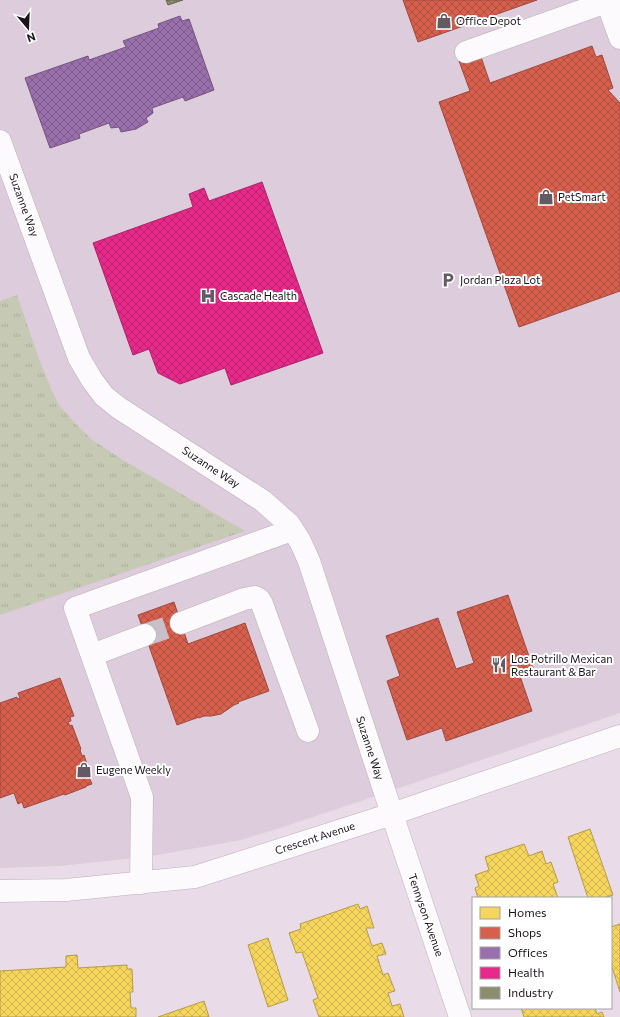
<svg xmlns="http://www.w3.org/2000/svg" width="620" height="1017" viewBox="0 0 620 1017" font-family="Commissioner,sans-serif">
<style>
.commercial{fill:#ddccdb}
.grass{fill:url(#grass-tufts)}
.homes{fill:url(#homes-cross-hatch);stroke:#b59b49}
.shops{fill:url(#shops-cross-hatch);stroke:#9e493e}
.offices{fill:url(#offices-cross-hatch);stroke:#745480}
.health{fill:url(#health-cross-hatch);stroke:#aa2369}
.industry{fill:url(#industry-cross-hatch);stroke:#6a6855}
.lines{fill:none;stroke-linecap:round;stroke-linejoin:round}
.minor-tunnel{stroke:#cabec9;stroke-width:22;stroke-dasharray:22 11;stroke-linecap:butt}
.minor-casing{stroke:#baafb9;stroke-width:23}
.minor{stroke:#fcfafc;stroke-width:22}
.labels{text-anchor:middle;stroke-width:4;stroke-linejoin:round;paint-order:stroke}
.poi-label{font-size:11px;fill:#1c141c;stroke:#fff;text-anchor:start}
.street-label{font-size:11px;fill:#1c141c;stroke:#fff}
</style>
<defs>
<pattern id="grass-tufts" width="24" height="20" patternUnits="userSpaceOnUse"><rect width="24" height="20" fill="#c6cab4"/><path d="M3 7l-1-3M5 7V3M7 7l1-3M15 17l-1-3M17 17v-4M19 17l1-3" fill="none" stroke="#aaad9a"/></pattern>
<pattern id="homes-cross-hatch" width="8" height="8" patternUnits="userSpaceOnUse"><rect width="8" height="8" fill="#f6d55c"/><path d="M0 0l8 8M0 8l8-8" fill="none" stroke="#d2b64f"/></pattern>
<pattern id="shops-cross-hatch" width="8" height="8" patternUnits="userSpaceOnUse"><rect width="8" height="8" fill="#d6604d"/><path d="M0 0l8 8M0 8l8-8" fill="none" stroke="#ad4e3f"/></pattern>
<pattern id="offices-cross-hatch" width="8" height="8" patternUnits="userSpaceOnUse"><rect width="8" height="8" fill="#9970ab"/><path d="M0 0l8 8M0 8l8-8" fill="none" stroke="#7c5b8a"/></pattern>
<pattern id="health-cross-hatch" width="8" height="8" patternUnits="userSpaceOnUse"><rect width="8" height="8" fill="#e7298a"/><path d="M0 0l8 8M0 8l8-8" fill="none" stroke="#ba2270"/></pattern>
<pattern id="industry-cross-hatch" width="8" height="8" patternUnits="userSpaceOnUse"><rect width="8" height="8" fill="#8c8c6e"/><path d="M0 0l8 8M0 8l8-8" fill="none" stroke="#72715a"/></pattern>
</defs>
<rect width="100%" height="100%" fill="#e9dce8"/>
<path class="commercial" d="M0 0H620V713L361 801 283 827 241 840 146 857 59 866 0 868Z"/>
<path class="grass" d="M17 295 39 359 52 391 59 405 73 421 91 439 123 460 245 531 0 615V301Z"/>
<path class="homes" d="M590 829 613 895 603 898H588L568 837Z
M524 844 529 856 542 851 546 864 551 862 558 882 553 884 558 898H478L475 888 479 886 475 875 489 870 485 857Z
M358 904 360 909 367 906 374 928H366L372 946 382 943 386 954 377 956 383 975 388 973 395 991 388 993 392 1006 400 1004 404 1017H319L313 1000 318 998 302 952 296 953 289 933 301 929 300 924Z
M620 924V992L611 964V927Z
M268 938 288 1000 268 1007 248 945Z
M77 955 78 968 127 965V969H132L133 992H130L131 1008H136V1017H0V971L66 967V956Z
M204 1001 209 1017H158Z
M521 1008H595L597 1014 602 1012 604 1017H524Z"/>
<path class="shops" d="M403 0H537L418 42Z
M592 46 596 57 602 55 613 88 608 90 620 103V291L519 327 439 102 470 91 459 61 480 54 490 83Z
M508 595 533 668 519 673 532 711 446 741 442 728 407 740 387 681 400 676 386 636 438 618 456 669 474 663 457 612Z
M174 602 188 644 245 623 269 691 238 702 239 703 234 705 221 714 211 716H204L199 718V717L177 725 138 615Z
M60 678 74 716 70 717 71 721 68 722 70 726 72 725 81 749 80 750 82 756 84 755 91 776 89 777 92 784 86 786V787L65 795 64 794 24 808 22 802 18 804 14 793 0 798V703L17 697V699L20 698 18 693Z"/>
<path class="offices" d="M180 16 182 21 189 19 214 90 185 101 183 97 152 108 153 113 146 118 148 122 136 129 121 132 119 127 111 128 109 123 79 134 80 138 50 148 25 78 88 56 89 60 126 47 123 41 159 28 158 24Z"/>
<path class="health" d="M262 182 323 353 231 385 225 368 180 384 158 373 149 349 133 355 93 243 193 207 189 194 204 188 209 201Z"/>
<path class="industry" d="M166 0H183L168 5Z"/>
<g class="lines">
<path class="minor-tunnel" d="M145 635 181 623"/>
<g class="minor-casing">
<path id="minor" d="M607 2 620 38
M466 52 612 0
M0 141 79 358 92 380 104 396 119 408 263 501 289 524 300 541 309 561 392 814 460 1017
M181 623 244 599 255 597 259 599 262 604 308 731
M92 655 145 635
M141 883 142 797 75 608 292 530
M0 891 66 890 195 877 392 814 620 736"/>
</g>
<use href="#minor" class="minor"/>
</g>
<defs>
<g id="shop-bare" transform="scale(1.2)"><path d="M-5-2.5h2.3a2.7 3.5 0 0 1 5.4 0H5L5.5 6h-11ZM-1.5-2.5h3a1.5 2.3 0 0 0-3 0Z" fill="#645a63" stroke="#fff" stroke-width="2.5" paint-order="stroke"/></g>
<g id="parking-bare" transform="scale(1.2)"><path d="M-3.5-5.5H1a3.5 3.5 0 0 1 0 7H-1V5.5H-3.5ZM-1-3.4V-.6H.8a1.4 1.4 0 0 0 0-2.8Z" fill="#645a63" stroke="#fff" stroke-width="2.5" paint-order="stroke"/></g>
<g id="hospital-bare" transform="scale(1.2)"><path d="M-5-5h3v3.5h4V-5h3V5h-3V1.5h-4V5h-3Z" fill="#645a63" stroke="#fff" stroke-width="2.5" paint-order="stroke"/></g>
<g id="restaurant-bare" transform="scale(1.2)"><path d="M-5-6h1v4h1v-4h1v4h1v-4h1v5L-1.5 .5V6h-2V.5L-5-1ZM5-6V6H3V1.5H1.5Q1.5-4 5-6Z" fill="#645a63" stroke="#fff" stroke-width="2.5" paint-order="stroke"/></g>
</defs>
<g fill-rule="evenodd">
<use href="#shop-bare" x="444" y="21"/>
<use href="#shop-bare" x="546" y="197"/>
<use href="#parking-bare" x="448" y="280"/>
<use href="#hospital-bare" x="208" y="296"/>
<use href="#restaurant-bare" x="499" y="665"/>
<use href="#shop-bare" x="84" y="770"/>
</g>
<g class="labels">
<g class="poi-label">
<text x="456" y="25">Office Depot</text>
<text x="558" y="201">PetSmart</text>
<text x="460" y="284">Jordan Plaza Lot</text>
<text x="220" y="300">Cascade Health</text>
<text x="511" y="663">Los Potrillo Mexican<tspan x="511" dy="13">Restaurant &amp; Bar</tspan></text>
<text x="96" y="774">Eugene Weekly</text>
</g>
<g class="street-label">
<text transform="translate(24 205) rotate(70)" y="4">Suzanne Way</text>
<text transform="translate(211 467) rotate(33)" y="4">Suzanne Way</text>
<text transform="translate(370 748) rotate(72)" y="4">Suzanne Way</text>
<text transform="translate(315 838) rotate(-18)" y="4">Crescent Avenue</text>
<text transform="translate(426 915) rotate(71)" y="4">Tennyson Avenue</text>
</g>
</g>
<rect x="472" y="897" width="140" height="112" fill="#ffffff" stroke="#a4a1a4"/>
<rect x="480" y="907" width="20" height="12" fill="#f6d55c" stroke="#a4a1a4"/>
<text x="508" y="917" font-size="12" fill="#1c141c">Homes</text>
<rect x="480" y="927" width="20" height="12" fill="#d6604d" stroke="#a4a1a4"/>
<text x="508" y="937" font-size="12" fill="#1c141c">Shops</text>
<rect x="480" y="947" width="20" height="12" fill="#9970ab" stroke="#a4a1a4"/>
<text x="508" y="957" font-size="12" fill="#1c141c">Offices</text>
<rect x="480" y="967" width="20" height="12" fill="#e7298a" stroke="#a4a1a4"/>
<text x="508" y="977" font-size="12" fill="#1c141c">Health</text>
<rect x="480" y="987" width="20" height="12" fill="#8c8c6e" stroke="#a4a1a4"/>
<text x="508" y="997" font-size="12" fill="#1c141c">Industry</text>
<g transform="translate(28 28) rotate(161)" stroke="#ffffff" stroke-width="3" paint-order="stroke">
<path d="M0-3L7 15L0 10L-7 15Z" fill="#1c141c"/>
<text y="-6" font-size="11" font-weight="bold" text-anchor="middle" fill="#1c141c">N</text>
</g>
</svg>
